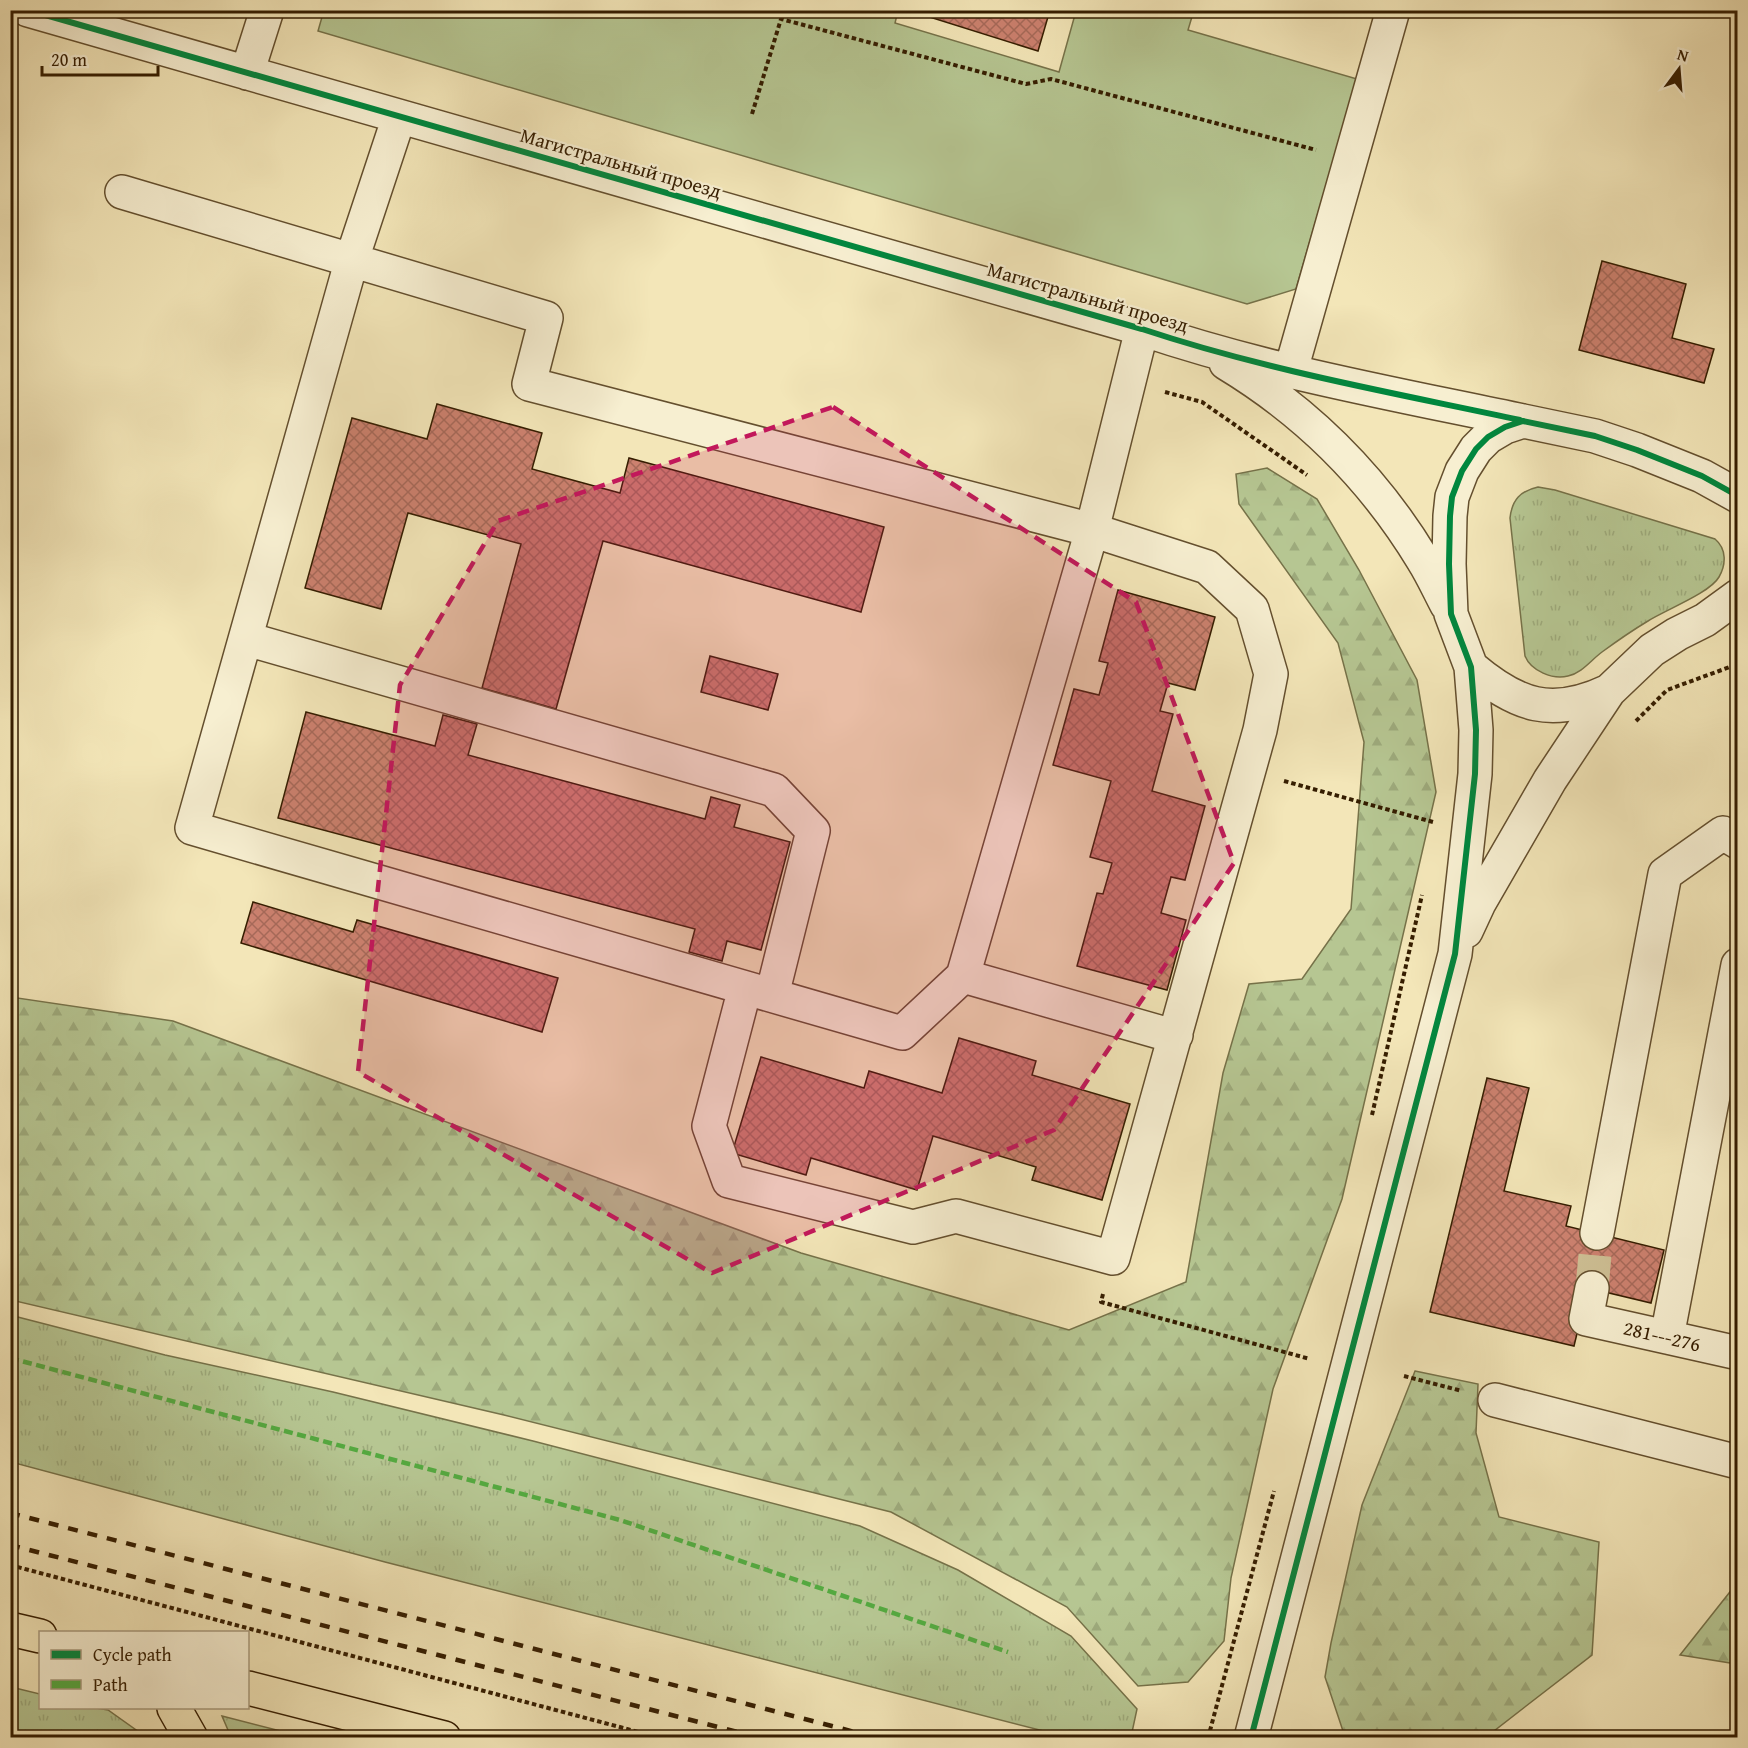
<svg xmlns="http://www.w3.org/2000/svg" width="1748" height="1748" viewBox="0 0 1748 1748" font-family="'Gentium Book Plus',serif">
<style>
.grass{fill:url(#grass-tufts);stroke:#767249;stroke-width:1.5}
.forest{fill:url(#forest-firs);stroke:#767249;stroke-width:1.5}
.park{fill:#b6c692;stroke:#767249;stroke-width:1.5}
.building{fill:url(#building-cross-hatch);stroke:#351d00;stroke-width:1.5}
.lines{fill:none;stroke-linecap:round;stroke-linejoin:round}
.minor-tunnel{stroke:#cdbe93;stroke-width:33;stroke-dasharray:33 16;stroke-linecap:butt}
.minor-casing{stroke:#644f2e;stroke-width:36}
.major-casing{stroke:#351d00;stroke-width:36}
.path{stroke:#351d00;stroke-width:4;stroke-dasharray:4.5 3;stroke-linecap:butt}
.minor{stroke:#f7efd1;stroke-width:33}
.major{stroke:#f3e6b8;stroke-width:33}
.rail{stroke:#351d00;stroke-width:4.5;stroke-dasharray:10 10;stroke-linecap:butt}
.quiet{stroke:#54a940;stroke-width:4.5;stroke-dasharray:9 4.5;stroke-linecap:butt}
.cycleway-casing{stroke:#f7efd1;stroke-width:10}
.cycleway{stroke:#00873e;stroke-width:6}
.marked{fill:#c2185b;fill-opacity:0.2;stroke:#c2185b;stroke-width:4.5;stroke-dasharray:12 8;stroke-linejoin:round}
.labels{text-anchor:middle;stroke-width:4.5;stroke-linejoin:round;paint-order:stroke}
.street-label{font-size:20px;fill:#351d00;stroke:#f7efd1}
</style>
<defs>
<pattern id="grass-tufts" width="24" height="20" patternUnits="userSpaceOnUse" patternTransform="scale(1.5)"><rect width="24" height="20" fill="#b6c692"/><path d="M3 7l-1-3M5 7V3M7 7l1-3M15 17l-1-3M17 17v-4M19 17l1-3" fill="none" stroke="#9daa7c"/></pattern>
<pattern id="forest-firs" width="22" height="20" patternUnits="userSpaceOnUse" patternTransform="scale(1.5)"><rect width="22" height="20" fill="#b6c692"/><path d="M5 1l3.5 6h-7zM16 11l3.5 6h-7z" fill="#9daa7c"/></pattern>
<pattern id="building-cross-hatch" width="8" height="8" patternUnits="userSpaceOnUse" patternTransform="scale(1.5)"><rect width="8" height="8" fill="#cc816f"/><path d="M0 0l8 8M0 8l8-8" fill="none" stroke="#a66959"/></pattern>
</defs>
<rect width="100%" height="100%" fill="#f3e6b8"/>
<filter id="stains"><feTurbulence type="fractalNoise" baseFrequency=".00333" numOctaves="4"/><feColorMatrix values="0 0 0 0 .2 0 0 0 0 .09 0 0 0 0 .02 0 0 0 .5 -.17"/></filter>
<radialGradient id="worn" r=".72"><stop offset=".6" stop-color="#630" stop-opacity="0"/><stop offset="1" stop-color="#630" stop-opacity=".3"/></radialGradient>
<path class="grass" d="M1538 487 1555 490 1715 539C1727 549 1726 565 1719 577 1710 593 1665 610 1648 621 1633 630 1617 641 1602 652 1591 660 1582 673 1568 676 1553 680 1531 671 1525 656L1510 518C1512 500 1520 491 1538 487Z
M10 1315 165 1355 333 1392 533 1441 860 1526 958 1570 1071 1636 1137 1709 1131 1737H1067L385 1562 11 1462Z
M11 1687 40 1694V1708H96L108 1710 146 1737H11Z
M222 1716 304 1737H231Z"/>
<path class="forest" d="M1267 468 1317 499 1359 570 1417 680 1436 792 1342 1199 1273 1389 1231 1578 1224 1641 1188 1682 1138 1686 1067 1607 891 1512 504 1415 11 1300V997L173 1021 801 1253 1069 1330 1186 1282 1223 1073 1249 984 1302 979 1351 909 1364 742 1338 643 1239 504 1236 474Z
M1415 1371 1478 1384 1476 1433 1499 1517 1599 1542 1592 1655 1490 1734 1478 1738 1345 1737 1325 1677 1331 1643 1362 1505Z
M1737 1583V1664L1680 1655Z"/>
<path class="park" d="M324 10 898 11 895 23 1059 72 1076 11 1194 10 1188 30 1357 79 1296 289 1247 304 318 31Z"/>
<path class="building" d="M921 10H1050L1038 51 920 14Z
M1602 261 1686 284 1672 338 1714 349 1704 383 1579 350Z
M437 404 542 433 532 469 620 493 629 458 884 527 861 612 603 541 556 709 482 688 521 544 408 513 381 609 305 588 352 418 427 439Z
M1118 590 1215 617 1195 690 1168 683 1160 711 1173 714 1152 791 1205 806 1185 880 1171 877 1161 913 1186 920 1167 990 1077 966 1097 893 1103 894 1112 863 1090 857 1111 781 1053 765 1074 689 1099 695 1108 663 1099 661Z
M710 656 778 674 768 710 701 692Z
M306 712 435 746 443 715 477 724 468 755 705 819 711 797 740 805 734 827 790 842 761 950 727 941 722 961 689 952 695 929 278 818Z
M253 902 353 932 357 920 558 978 542 1032 241 943Z
M959 1038 1036 1061 1032 1075 1130 1104 1102 1200 1032 1180 1036 1167 933 1136 917 1190 811 1158 806 1175 732 1153 761 1057 864 1088 869 1071 942 1093Z
M1487 1078 1529 1088 1504 1191 1571 1206 1566 1226 1664 1250 1651 1303 1588 1288 1574 1346 1430 1312Z"/>
<g class="lines">
<path class="minor-tunnel" d="M1592 1288 1597 1233"/>
<g class="minor-casing">
<path id="minor" d="M28 10 1142 329C1266 371 1395 394 1523 421
M247 73 267 10
M399 117 352 259 192 828 902 1033 963 976
M122 192 546 318 529 384 1092 530 1207 567 1252 609 1271 674 1260 730 1113 1258 956 1216 913 1227 729 1181 709 1126 745 988
M1142 329 1092 530 963 976 1166 1034 1176 1035
M1226 363C1307 412 1374 479 1423 560 1432 574 1439 590 1447 605
M1291 370 1393 10
M247 639 774 790 813 831 772 995
M1471 667C1517 706 1552 718 1609 691
M1466 931 1479 903 1550 780 1609 691 1652 650 1677 634 1705 620 1738 596
M1597 1233 1665 874 1723 833 1738 842
M1592 1288 1586 1319 1738 1353
M1667 1337 1738 965
M1495 1400 1738 1462
M1251 1738 1455 954 1475 774 1476 730 1471 667 1451 614 1449 564 1450 516 1452 497 1462 471 1476 449 1488 437 1505 427 1523 421 1595 436 1637 450 1702 476 1738 496"/>
</g>
<g class="major-casing">
<path id="major" d="M10 1629 40 1636
M248 1688 444 1738
M174 1708 191 1738"/>
</g>
<path class="path" d="M752 114 781 19 1026 84 1051 79 1316 150
M1165 392 1202 402 1307 475
M1636 721 1667 690 1738 664
M1284 781 1433 822
M1372 1115 1422 895
M1103 1294 1101 1302 1310 1359
M1404 1376 1462 1391
M10 1565 661 1738
M1208 1738 1274 1491"/>
<use href="#minor" class="minor"/>
<use href="#major" class="major"/>
<path class="rail" d="M10 1513 878 1738
M10 1545 761 1738"/>
<path class="quiet" d="M10 1358 620 1520 1008 1652"/>
<g class="cycleway-casing">
<path id="cycleway" d="M28 10 1142 329C1265 370 1394 393 1520 420
M1251 1738 1455 954 1475 774 1476 730 1471 667 1451 614 1449 564 1450 516 1452 497 1462 471 1476 449 1488 437 1505 427 1523 421 1595 436 1637 450 1702 476 1738 496"/>
</g>
<use href="#cycleway" class="cycleway"/>
</g>
<path class="marked" d="M833 407 1136 602 1234 863 1054 1130 712 1273 358 1072 400 685 498 521Z"/>
<g class="labels">
<g class="street-label">
<text transform="translate(621 163) rotate(16)" y="7">Магистральный проезд</text>
<text transform="translate(1088 297) rotate(16)" y="7">Магистральный проезд</text>
<text transform="translate(1662 1336) rotate(13)" y="7">281---276</text>
</g>
</g>
<rect width="1748" height="1748" fill="none" stroke="#f3e6b8" stroke-width="36"/>
<rect x="12" y="12" width="1724" height="1724" fill="none" stroke="#351d00" stroke-width="3"/>
<rect x="18" y="18" width="1712" height="1712" fill="none" stroke="#351d00" stroke-width="1.5"/>
<rect x="39" y="1631" width="210" height="78" fill="#f7efd1" stroke="#a99b7d" stroke-width="1.5"/>
<rect x="51" y="1650" width="30" height="9" fill="#00873e" stroke="#a99b7d" stroke-width="1.5"/>
<text x="93" y="1661" font-size="18" fill="#351d00">Cycle path</text>
<rect x="51" y="1680" width="30" height="9" fill="#54a940" stroke="#a99b7d" stroke-width="1.5"/>
<text x="93" y="1691" font-size="18" fill="#351d00">Path</text>
<g transform="translate(1679 69) rotate(16)" stroke="#f7efd1" stroke-width="4.5" paint-order="stroke">
<path d="M0-4.5L10 22L0 15L-10 22Z" fill="#351d00"/>
<text y="-9" font-size="16" font-weight="bold" text-anchor="middle" fill="#351d00">N</text>
</g>
<path d="M42 66v9h116v-9" fill="none" stroke="#351d00" stroke-width="3"/>
<text x="51" y="66" font-size="18" fill="#351d00" stroke="#f7efd1" stroke-width="4.5" paint-order="stroke">20 m</text>
<rect width="100%" height="100%" filter="url(#stains)"/>
<rect width="100%" height="100%" fill="url(#worn)"/>
</svg>
